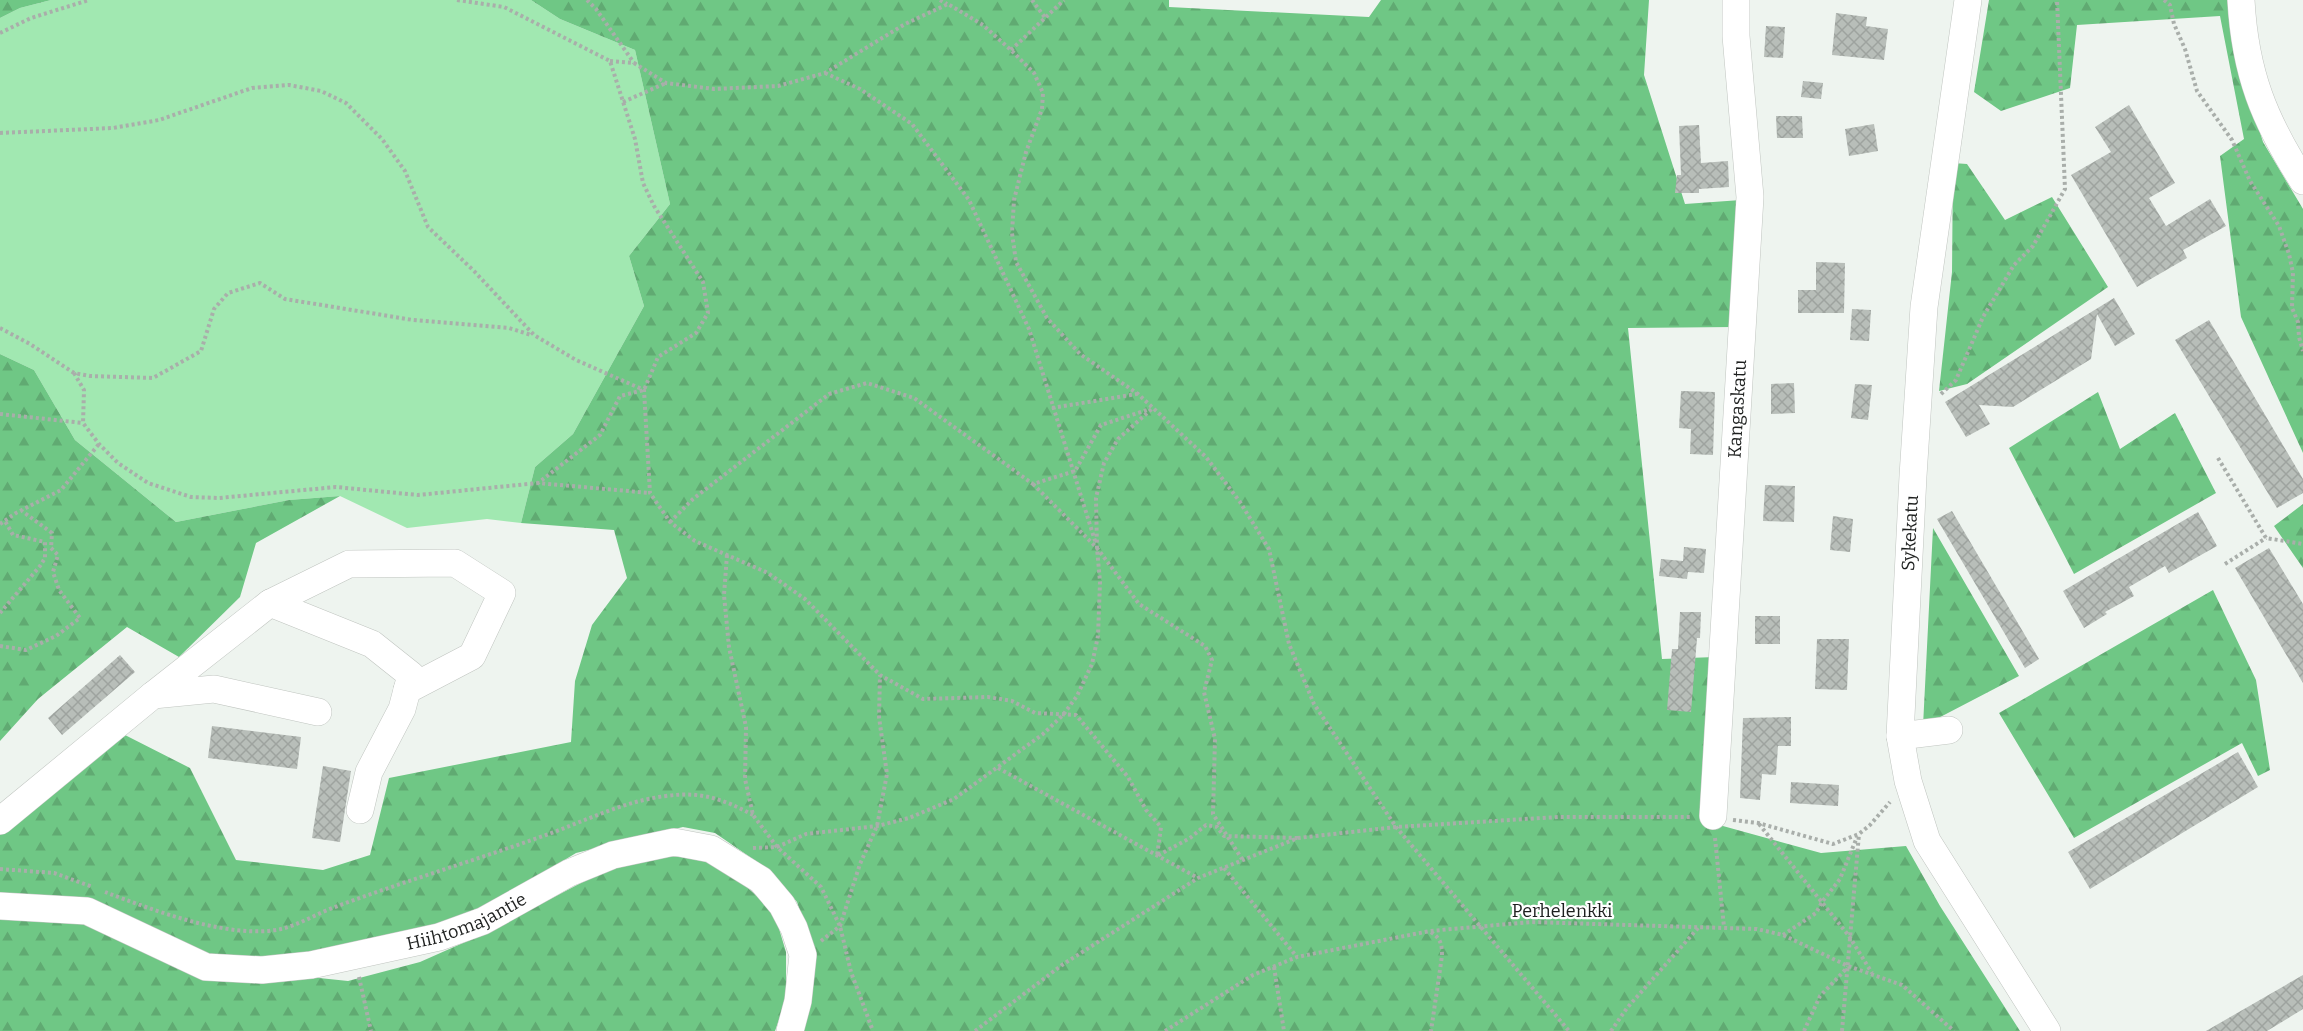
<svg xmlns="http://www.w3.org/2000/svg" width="2303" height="1031" viewBox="0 0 2303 1031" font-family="Bitter,serif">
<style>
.grass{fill:#a1e8b1}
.forest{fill:url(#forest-firs)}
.building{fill:url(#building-cross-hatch)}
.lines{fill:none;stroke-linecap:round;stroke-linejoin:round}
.minor-casing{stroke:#c0c5c0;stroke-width:28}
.path{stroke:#a9aeaa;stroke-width:4;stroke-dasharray:3 3;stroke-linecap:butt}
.minor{stroke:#fff;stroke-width:27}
.labels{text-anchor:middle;stroke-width:4.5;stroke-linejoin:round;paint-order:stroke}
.street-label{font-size:18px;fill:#1d1f1e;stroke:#fff}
</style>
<defs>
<pattern id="forest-firs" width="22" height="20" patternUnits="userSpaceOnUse" patternTransform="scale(1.5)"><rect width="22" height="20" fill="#6fc785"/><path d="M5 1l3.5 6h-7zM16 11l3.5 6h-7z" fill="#60aa72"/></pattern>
<pattern id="building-cross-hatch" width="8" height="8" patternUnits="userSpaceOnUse" patternTransform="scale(1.5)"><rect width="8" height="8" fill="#b8beb9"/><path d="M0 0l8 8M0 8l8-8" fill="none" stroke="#9ea39f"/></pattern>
</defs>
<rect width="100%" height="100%" fill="#eef4ef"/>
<path class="grass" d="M51 0H531L560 19 635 50 670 204 629 256 644 306 573 434 535 467 521 523 487 519 407 528 340 496 289 500 176 522 75 440 34 370 0 354V18L20 8Z"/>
<path class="forest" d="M0 0H51L20 8 0 18Z
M531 0H1169V7L1369 17 1381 0H1649L1644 75 1685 204 1741 200 1734 327 1628 328 1662 659 1715 657 1712 823 1821 853 1906 846 1940 906 2020 1031H800L815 957 797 902 773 873 715 833 683 827 576 853 492 904 421 931 262 965 208 961 0 898V832L123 734 190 768 236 860 323 870 370 855 389 778 571 742 575 681 592 625 627 578 614 530 521 523 535 467 573 434 644 306 629 256 670 204 635 50 560 19Z
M1989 0H2230L2238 62 2263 142 2303 209V453L2241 317 2220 156 2244 139 2220 16 2077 25 2070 88 2001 111 1974 92Z
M1953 163 1967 164 2005 220 2052 197 2108 287 1967 384 1939 391 1952 272Z
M0 354 34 370 75 440 176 522 289 500 340 496 256 543 240 597 179 657 127 627 38 699 0 741Z
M2098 392 2120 449 2175 413 2216 493 2074 574 2009 448Z
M2303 504V568L2274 526Z
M1933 528 2019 676 1923 726Z
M2213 590 2256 680 2270 770 2258 776 2242 743 2074 838 1999 713Z
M642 855 701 858 737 878 774 912 786 952V1000L775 1031H0V915L82 921 129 940 300 976 348 981 420 962 481 935 602 872Z"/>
<path class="building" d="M1836 13 1867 17 1866 26 1888 29 1884 60 1832 55Z
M1766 26 1785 27 1783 58 1764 57Z
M1803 81 1823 83 1821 99 1801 97Z
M2129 105 2175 183 2149 198 2166 226 2210 199 2226 226 2183 250 2187 258 2137 287 2071 175 2111 152 2095 127Z
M1776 116H1802L1803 138H1777Z
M1874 124 1878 151 1849 156 1845 129Z
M1699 125 1701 163 1728 161 1729 187 1699 189V193H1675L1677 175H1681L1679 126Z
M1816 262 1845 263 1844 313H1798V290H1816Z
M2114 298 2135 334 2115 346 2097 314 2091 359 2013 407 1979 405 1990 424 1966 437 1945 402Z
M1852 309 1871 310 1869 341 1850 340Z
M2209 320 2303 479V493L2277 508 2175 340Z
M1794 383 1795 413 1771 414V384Z
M1855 384 1872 385 1868 420 1851 418Z
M1681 391 1715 392 1713 455 1690 454 1691 429 1679 428Z
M1765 485 1795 486 1794 522 1763 521Z
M1952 511 2039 659 2025 668 1937 519Z
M2198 512 2217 546 2169 573 2165 566 2129 587 2134 596 2105 612 2107 614 2084 628 2063 591Z
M1833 516 1853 519 1850 552 1830 550Z
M1684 547 1706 549 1704 573 1688 572 1687 579 1659 576 1661 559 1683 561Z
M2269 548 2303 604V683L2235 568Z
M1680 612H1701L1700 638H1697L1691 712 1667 710 1672 649H1678Z
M1755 616H1780V644H1755Z
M1817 639H1849L1847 690 1815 689Z
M120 655 135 672 62 735 48 718Z
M1791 717V746H1778L1776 775 1762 774 1760 800 1740 798 1743 718Z
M212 726 301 737 297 769 208 758Z
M2238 752 2258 787 2090 889 2068 852Z
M323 766 351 771 340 842 312 838Z
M1791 782 1839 785 1838 806 1790 803Z
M2303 975V1009L2267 1031H2206Z"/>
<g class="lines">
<g class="minor-casing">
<g id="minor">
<path d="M1968 0 1924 307 1913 476 1900 736 1908 781 1927 841 2047 1031"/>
<path d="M2241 0C2245 73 2264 120 2303 181"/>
<path d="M270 603 349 564 455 563 502 593 472 656 407 690"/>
<path d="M153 695 270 603 372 644 411 675 402 709 369 772 360 810"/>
<path d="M1900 736 1949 730"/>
<path id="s1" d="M1713 816 1750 197 1736 36V0"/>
<path d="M0 821 153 695 214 689 318 712"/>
<path id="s2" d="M0 906 87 911 206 967 262 970 311 965 439 937 483 921 569 873 613 855 674 842 711 849 761 880 782 905 794 928 803 955 798 1001 790 1031"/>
</g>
</g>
<path class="path" d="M457 0 504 7 610 61 635 139 643 183 654 206 703 282 708 313 696 333 658 357 644 390 620 396 600 435 538 483
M587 0 596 9 634 63
M940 0 947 4
M1032 0 1046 19
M2164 0 2170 5 2174 24 2185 49 2197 91 2232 140 2250 181 2279 226 2289 254 2293 273 2292 308 2298 322 2299 337 2303 351
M0 33 31 18 89 0
M1011 50 1064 0
M610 61 634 63 666 83 714 89 778 86 825 73 905 24 948 4 983 25 1011 50 1034 73 1043 93 1042 109 1026 152 1014 200 1012 233 1016 262 1047 318 1080 354 1138 394 1206 457 1240 502 1269 549 1289 644 1314 704 1396 827 1569 1031
M825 73 860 89 912 124 969 200 1029 329 1095 541
M623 102 666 83
M0 133 113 128 159 120 252 88 289 85 321 91 346 103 382 139 405 171 428 227 474 271 534 335 576 360 644 390 650 493 670 522 695 541 768 573 805 599 880 675 923 699 988 697 1012 701 1035 713 1076 715 1128 777 1146 810 1161 827 1157 856 1190 838 1206 825 1217 827 1224 836 1298 838
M0 328 30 344 74 373 90 376 153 378 201 351 214 309 228 293 260 283 285 299 413 320 509 328 531 335
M74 373 84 390 83 423 99 444 118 463 148 483 191 497 219 498 336 487 418 495 538 483 650 493
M1941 394 1956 380 1983 317 2014 265 2033 246 2065 189 2057 0
M1052 408 1137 394
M0 414 83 423
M2218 458 2266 538 2303 544
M1033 484 1097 548 1139 604 1205 646 1212 660 1204 692 1215 739 1213 814 1242 859
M670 522 693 499 829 394 867 383 914 398 1033 484 1075 471 1101 425 1150 409
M0 524 16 513 61 490 99 444
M727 555 724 595 729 647 746 727 745 779 753 815 777 847 821 887 840 926 851 972 873 1031
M2225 564 2266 538
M0 613 40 566 45 558V542L13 535 5 521
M0 646 26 650 56 636 80 618 59 590 53 572 58 555 51 548 52 533 22 511
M998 768 1198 878
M1733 820 1758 823 1833 844 1859 834 1870 825 1890 802
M1759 824 1849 936 1872 973
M1715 838 1724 927
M753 848 777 847 806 834 877 826 909 818 954 799 1043 734 1063 715 1077 696 1092 664 1098 636 1100 582 1097 548 1096 498 1104 463 1118 439 1153 408
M1224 868 1297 957
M0 869 54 873 93 887
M105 892C153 910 230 940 281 929 299 925 318 913 335 907 405 881 476 860 546 835 585 821 624 801 666 796 701 791 723 799 753 815
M1431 932C1441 939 1442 944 1442 956L1431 1031
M1783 935 1816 913 1822 902 1840 879 1857 837
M821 941 840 926 860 864 877 826 887 774 879 717 880 675
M1274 967 1284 1031
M359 977 371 1031
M975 1031 1062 965 1198 878 1298 838 1396 827 1558 817H1690
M1165 1031 1253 975 1297 957 1430 931 1531 922 1757 929 1783 935 1848 966 1902 985 1954 1031
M1611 1031 1627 1008 1699 927
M1804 1031 1820 996 1848 967
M1842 1031 1859 834"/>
<use href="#minor" class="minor"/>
</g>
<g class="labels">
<g class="street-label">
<text dy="6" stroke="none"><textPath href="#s1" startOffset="408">Kangaskatu</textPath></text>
<text transform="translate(1910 533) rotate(-87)" y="6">Sykekatu</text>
<text x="1562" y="917">Perhelenkki</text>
<text dy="6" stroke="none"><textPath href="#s2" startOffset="486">Hiihtomajantie</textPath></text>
</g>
</g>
</svg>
